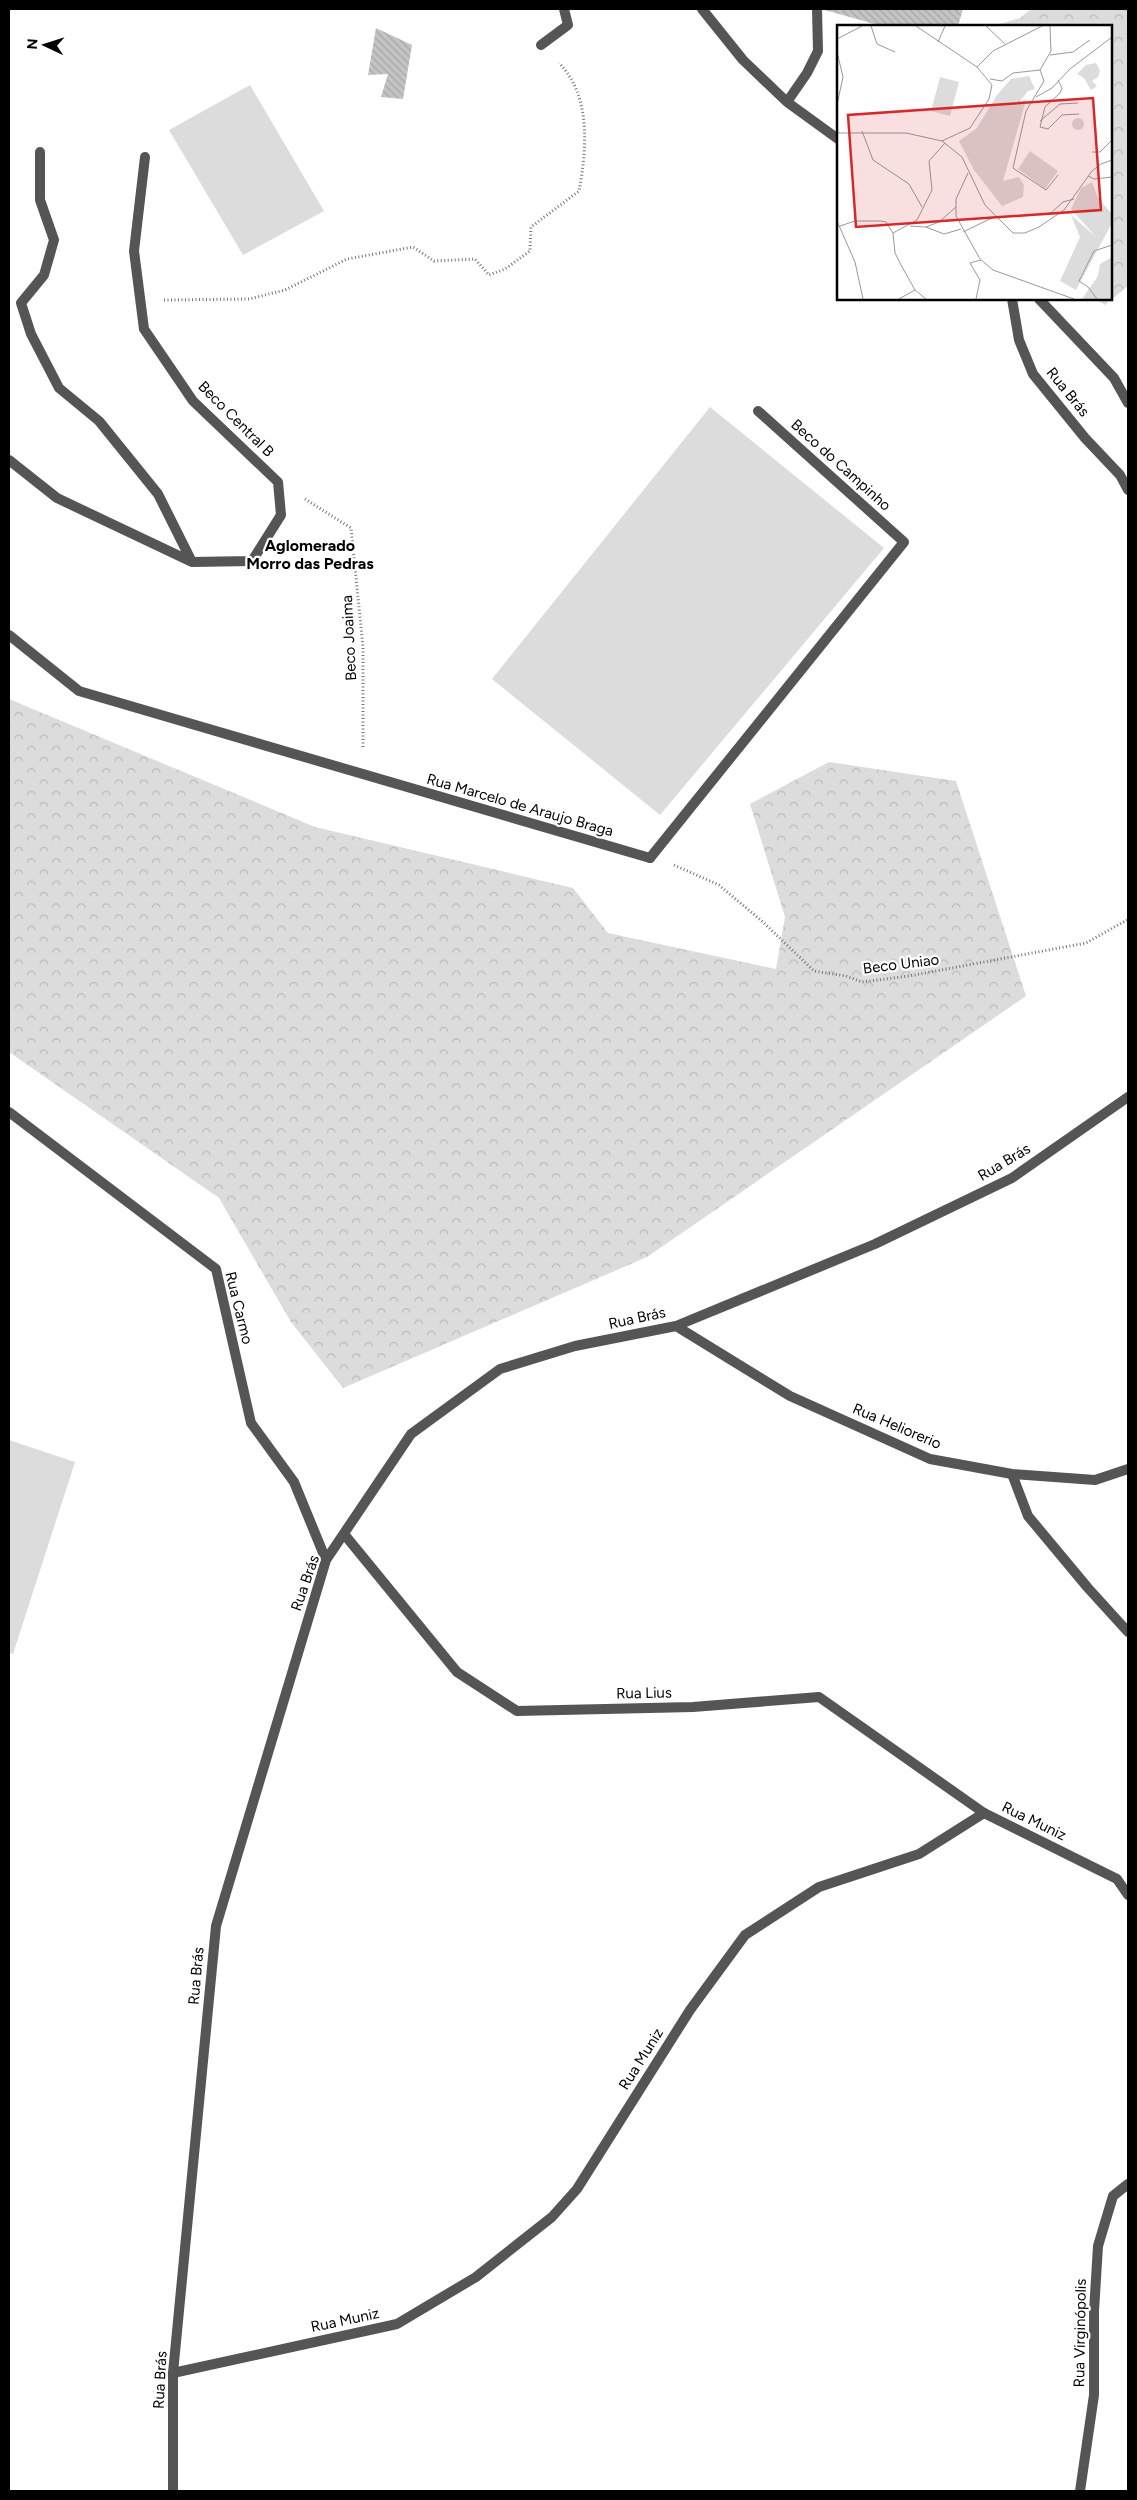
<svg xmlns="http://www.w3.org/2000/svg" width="1137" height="2500" viewBox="0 0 1137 2500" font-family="Figtree,sans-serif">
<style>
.forest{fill:url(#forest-crowns)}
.pitch{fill:#dcdcdc}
.building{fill:url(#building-back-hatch)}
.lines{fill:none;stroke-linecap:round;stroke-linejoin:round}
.path{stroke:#777;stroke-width:3;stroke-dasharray:1 2.5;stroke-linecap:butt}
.service{stroke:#555;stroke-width:10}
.minor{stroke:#555;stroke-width:10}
.labels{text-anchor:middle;stroke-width:4.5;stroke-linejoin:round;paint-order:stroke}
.street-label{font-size:15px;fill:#000;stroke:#fff}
.neighbourhood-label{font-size:16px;font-weight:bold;fill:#000;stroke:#fff}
.inset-road{fill:none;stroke:#999;stroke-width:1}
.view{fill:#d62828;fill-opacity:0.15;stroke:#d62828;stroke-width:2.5}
.inset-edge{fill:none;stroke:#000;stroke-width:2.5}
</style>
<defs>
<pattern id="forest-crowns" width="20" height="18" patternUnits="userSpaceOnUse" patternTransform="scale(1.25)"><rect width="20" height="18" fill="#dcdcdc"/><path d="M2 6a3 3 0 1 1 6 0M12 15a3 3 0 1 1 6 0" fill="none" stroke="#bbb"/></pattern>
<pattern id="building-back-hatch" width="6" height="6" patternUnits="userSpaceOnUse" patternTransform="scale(1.25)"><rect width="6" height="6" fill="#c4c4c4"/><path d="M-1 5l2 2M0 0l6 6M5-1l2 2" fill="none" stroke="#a7a7a7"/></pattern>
</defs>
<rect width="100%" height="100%" fill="#fff"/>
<path class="forest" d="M1031 9H1128V286L1105 305 1095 299H1111V26H993L1020 18Z
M9 699 315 827 573 888 608 933 776 969 785 917 750 804 829 762 956 781 1026 996 647 1257 343 1388 291 1322 219 1198 9 1052Z"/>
<path class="pitch" d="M250 85 324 211 243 255 169 130Z
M710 407 884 548 660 815 492 679Z
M9 1440 75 1462 13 1654 9 1653Z"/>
<path class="building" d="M821 9H963L958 26H882Z
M376 28 412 45 403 99 381 97 388 74 368 75Z"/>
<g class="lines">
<path class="path" d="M164 300 249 299 285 290 347 259 413 247 434 261 475 259 489 275 505 269 530 251 531 227 579 191C587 149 591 95 559 63
M305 499 351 528 363 647V749
M674 865 719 885 764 923 814 971 846 976 862 982 909 976 1086 943 1127 920"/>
<path class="service" d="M541 45 568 25 564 9
M40 152V200L54 240 44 275 21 303 31 334 59 388 99 421 158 494 192 562
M9 460 57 498 192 562 252 561 281 515 278 482 193 401 144 329 134 251 145 157
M650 858 904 542 758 411
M1012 1474 1028 1516 1088 1588 1128 1632
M173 2373 397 2324 476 2277 552 2217 577 2189 690 2010 745 1935 819 1887 919 1854 984 1813"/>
<path class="minor" d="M702 9 743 60 787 102 838 139
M787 102 807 73 818 51 817 9
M1012 299 1019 340 1033 374 1085 438 1120 475 1128 490
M1039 299 1114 378 1128 403
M9 635 79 691 650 858
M9 1112 216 1269 251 1423 294 1482 326 1560
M676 1326 790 1396 930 1459 1012 1474 1095 1480 1128 1469
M344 1534 457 1672 517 1711 693 1707 819 1697 984 1813 1117 1879 1128 1895
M173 2491V2373L216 1926 326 1560 411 1434 500 1369 575 1346 676 1326 875 1244 1012 1178 1128 1097
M1080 2491 1094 2395V2311L1098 2246 1113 2196 1128 2184"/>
</g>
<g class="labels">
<g class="street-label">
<text transform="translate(1068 392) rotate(51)" y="5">Rua Brás</text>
<text transform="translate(236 419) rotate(45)" y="5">Beco Central B</text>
<text transform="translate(841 465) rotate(42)" y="5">Beco do Campinho</text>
<text transform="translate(349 638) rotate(-93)" y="5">Beco Joaima</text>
<text transform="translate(520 805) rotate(16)" y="5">Rua Marcelo de Araujo Braga</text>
<text transform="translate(901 964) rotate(-7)" y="5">Beco Uniao</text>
<text transform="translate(1004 1162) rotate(-31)" y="5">Rua Brás</text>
<text transform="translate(239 1308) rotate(76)" y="5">Rua Carmo</text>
<text transform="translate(637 1318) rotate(-12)" y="5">Rua Brás</text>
<text transform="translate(897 1426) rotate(23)" y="5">Rua Heliorerio</text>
<text transform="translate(305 1583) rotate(-71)" y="5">Rua Brás</text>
<text transform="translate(644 1693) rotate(-1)" y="5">Rua Lius</text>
<text transform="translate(1034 1821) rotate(26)" y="5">Rua Muniz</text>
<text transform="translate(196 1976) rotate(-85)" y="5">Rua Brás</text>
<text transform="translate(641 2059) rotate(-58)" y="5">Rua Muniz</text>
<text transform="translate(345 2320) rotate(-12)" y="5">Rua Muniz</text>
<text transform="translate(1080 2333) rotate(-89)" y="5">Rua Virginópolis</text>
<text transform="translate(160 2380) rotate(-87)" y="5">Rua Brás</text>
</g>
<g class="neighbourhood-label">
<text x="310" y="551">Aglomerado<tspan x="310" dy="18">Morro das Pedras</tspan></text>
</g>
</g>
<g transform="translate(837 25)">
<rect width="275" height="275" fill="#fff"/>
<path d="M259 38 263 45 261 52 255 56 260 61 254 65 247 53 240 49 249 40ZM192 51 198 64 191 66 183 76 189 75 166 156 182 152 187 160 186 172 165 181 137 145 122 116 140 103 160 70 174 54ZM255 157 261 173 275 189V198L239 265 223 256 243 212 234 190 259 212 234 184 244 163ZM275 232V274H245L261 251 263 239Z" fill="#dcdcdc"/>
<path d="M103 52 122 57 113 91 94 86ZM235 99a6 6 0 1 1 12 0a6 6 0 1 1-12 0ZM193 126 221 146 208 164 181 144Z" fill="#dcdcdc"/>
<path class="inset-road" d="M34 1 40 19 58 27M79 1 140 42 155 60 152 74 133 103 105 116M149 1 168 19M0 14 25 1M101 17 108 1M0 27 6 52 0 80M213 30 236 27 253 15M140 42 156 26 205 1M203 45 207 56 189 86 176 143 209 165 221 150M203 45 214 26 213 1M153 54 165 56 176 48 203 45M221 55 225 63 223 68 208 82 203 102 211 104 225 90 242 89M199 72 215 63 233 44 275 12M275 86V117M203 96 223 79 241 78M25 106 36 135 72 159 85 182M0 108H69L105 116 125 132 148 180 176 208H188L202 202 227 185 255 146 264 139 275 135M255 127H263L274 116M131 148 119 174V191L143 234 156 245 237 274M251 151 257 154 275 152M207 189 214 188 226 177 237 174M0 196 18 237 26 274M3 201 18 196H44L49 197 56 208M73 201 89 202 107 209 124 204M89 202 102 197 119 182M126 207 157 192M62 274 78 265M89 274 78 265 64 240 58 228 56 208 80 195 95 165 92 136 108 118M139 274 143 255 133 238 144 235M260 274 251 262 242 256 257 226 275 220"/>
<path class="view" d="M256 73 264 185 19 202 11 90Z"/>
<rect width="275" height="275" class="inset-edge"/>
</g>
<rect width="1137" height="2500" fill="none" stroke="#000000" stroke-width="20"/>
<g transform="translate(45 45) rotate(274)" stroke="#ffffff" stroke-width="4" paint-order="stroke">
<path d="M0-4L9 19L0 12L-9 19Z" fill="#000000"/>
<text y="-8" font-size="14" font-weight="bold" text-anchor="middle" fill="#000000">N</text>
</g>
</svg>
